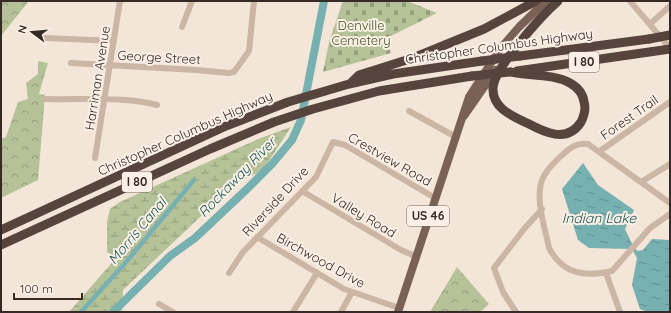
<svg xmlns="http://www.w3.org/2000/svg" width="671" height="313" viewBox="0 0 671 313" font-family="Quicksand,sans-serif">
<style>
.forest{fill:url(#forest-crowns)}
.wetland{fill:url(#wetland-marsh)}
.cemetery{fill:url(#cemetery-stones)}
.water{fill:url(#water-ripples)}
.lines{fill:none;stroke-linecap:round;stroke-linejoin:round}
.canal{stroke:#76b0b1;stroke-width:4.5}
.river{stroke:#76b0b1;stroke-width:8}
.minor{stroke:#cbb5a4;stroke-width:6}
.major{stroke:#796156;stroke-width:8}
.highway{stroke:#57443c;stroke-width:9}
.highway-bridge{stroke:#57443c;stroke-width:9}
.labels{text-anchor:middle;stroke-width:4;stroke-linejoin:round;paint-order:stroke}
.shield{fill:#faf0e5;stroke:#71655f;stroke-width:1}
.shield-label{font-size:12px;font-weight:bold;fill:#362a26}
.park-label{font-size:13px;fill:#465528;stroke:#faf0e5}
.street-label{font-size:13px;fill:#362a26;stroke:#faf0e5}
.water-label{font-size:14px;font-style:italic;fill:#195759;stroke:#faf0e5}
</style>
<defs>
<pattern id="forest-crowns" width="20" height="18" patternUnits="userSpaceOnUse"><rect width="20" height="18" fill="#b5c298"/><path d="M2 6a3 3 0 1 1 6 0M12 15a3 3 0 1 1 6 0" fill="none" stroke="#949e7c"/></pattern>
<pattern id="wetland-marsh" width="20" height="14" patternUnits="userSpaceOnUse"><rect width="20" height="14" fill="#b5c298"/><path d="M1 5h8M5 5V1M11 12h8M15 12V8" fill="none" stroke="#949e7c"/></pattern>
<pattern id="cemetery-stones" width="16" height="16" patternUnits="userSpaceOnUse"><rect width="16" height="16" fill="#b5c298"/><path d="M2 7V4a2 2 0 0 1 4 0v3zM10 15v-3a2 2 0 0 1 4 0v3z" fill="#949e7c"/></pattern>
<pattern id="water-ripples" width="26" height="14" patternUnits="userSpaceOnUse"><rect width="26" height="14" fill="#76b0b1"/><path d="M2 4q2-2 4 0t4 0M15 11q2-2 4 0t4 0" fill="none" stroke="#628f90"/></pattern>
</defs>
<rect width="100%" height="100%" fill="#f3e5d8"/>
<path class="forest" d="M1 1H29L1 36Z
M38 61 48 63 39 94 45 95 38 180 1 198V139L6 137 18 102 28 99 26 83 38 74Z
M457 267 489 304 480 312H430Z"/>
<path class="wetland" d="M291 127 263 170 235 184 123 290 122 312H69L116 258 107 252V222L110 209 120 202 258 139Z"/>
<path class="cemetery" d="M343 1H407L437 13 387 38 391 53 323 72 329 42Z"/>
<path class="water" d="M583 163 598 185 634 210 625 229 634 248 638 251 643 250 652 239 670 240V312H648L640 309 632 285 637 258 632 249 589 248 578 240 562 189Z"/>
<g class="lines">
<path class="canal" d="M81 312 127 261 194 180"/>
<path class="river" d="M113 312 170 256 195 238 247 189 272 164 292 140 301 120 324 1"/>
<path class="minor" d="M630 1 670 48
M650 24 670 6
M182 27 192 1
M46 38 114 41
M71 63 196 70 229 73 234 72 249 51 254 1
M45 99C79 100 125 96 157 105
M409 111 456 137
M600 151 670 102
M95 158 120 1
M641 182 670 164
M302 191 401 250 415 256
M670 203 588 144C576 142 569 149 561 156 554 163 547 169 543 178 534 196 545 228 549 248 563 275 586 277 612 271L650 228 670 214
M257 237 344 289 399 308
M229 273 243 252 316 177 333 142 345 145 435 198
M606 273 620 312
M159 304 173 312
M293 312 317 273
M341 312 352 292
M516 312 503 292 494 268 524 229 542 209"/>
<path class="major" d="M464 116 496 70
M398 312 469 97 500 49 519 27 546 1"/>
<path class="highway" d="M520 56 649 39
M517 71 670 49
M511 72C530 77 552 73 570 83 577 87 583 93 584 102 586 108 584 116 581 122 567 144 544 132 527 123 512 116 492 108 493 88 494 68 542 15 558 1
M350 84 359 75 413 58 484 29 536 1
M1 230 226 126 288 102 349 84 393 74 482 61
M1 245 210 149 274 122 313 109 379 91 472 76"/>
<path class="highway-bridge" d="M649 39 670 35
M482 61 520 56
M472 76 510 72"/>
</g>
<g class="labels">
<g class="shield">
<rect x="569" y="52" width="30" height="20" rx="3"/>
<rect x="122" y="172" width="30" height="20" rx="3"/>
<rect x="407" y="206" width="42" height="20" rx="3"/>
</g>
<g class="shield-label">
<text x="584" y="66">I 80</text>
<text x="137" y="186">I 80</text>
<text x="428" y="220">US 46</text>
</g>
<g class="park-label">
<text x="361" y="30">Denville<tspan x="361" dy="15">Cemetery</tspan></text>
</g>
<g class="street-label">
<text transform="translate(499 46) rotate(-8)" y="5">Christopher Columbus Highway</text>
<text transform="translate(159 57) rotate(3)" y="5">George Street</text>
<text transform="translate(97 78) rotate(-81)" y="5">Harriman Avenue</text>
<text transform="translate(629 117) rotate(-35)" y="5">Forest Trail</text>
<text transform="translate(185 133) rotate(-24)" y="5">Christopher Columbus Highway</text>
<text transform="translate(390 159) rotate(30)" y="5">Crestview Road</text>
<text transform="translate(275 201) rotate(-47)" y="5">Riverside Drive</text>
<text transform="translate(364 215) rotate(31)" y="5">Valley Road</text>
<text transform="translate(321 260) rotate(29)" y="5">Birchwood Drive</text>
</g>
<g class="water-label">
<text transform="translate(237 177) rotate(-46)" y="5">Rockaway River</text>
<text x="599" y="223">Indian Lake</text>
<text transform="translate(137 231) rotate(-50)" y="5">Morris Canal</text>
</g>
</g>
<rect width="671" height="313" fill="none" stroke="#362a26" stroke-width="4"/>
<g transform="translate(32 32) rotate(286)" stroke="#faf0e5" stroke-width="3" paint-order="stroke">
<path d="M0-3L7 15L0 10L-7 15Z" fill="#362a26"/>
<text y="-6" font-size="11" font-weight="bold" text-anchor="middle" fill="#362a26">N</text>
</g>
<path d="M14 293v6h68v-6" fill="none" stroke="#362a26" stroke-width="2"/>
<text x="20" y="293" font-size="12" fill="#362a26" stroke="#faf0e5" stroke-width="3" paint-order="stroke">100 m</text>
</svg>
